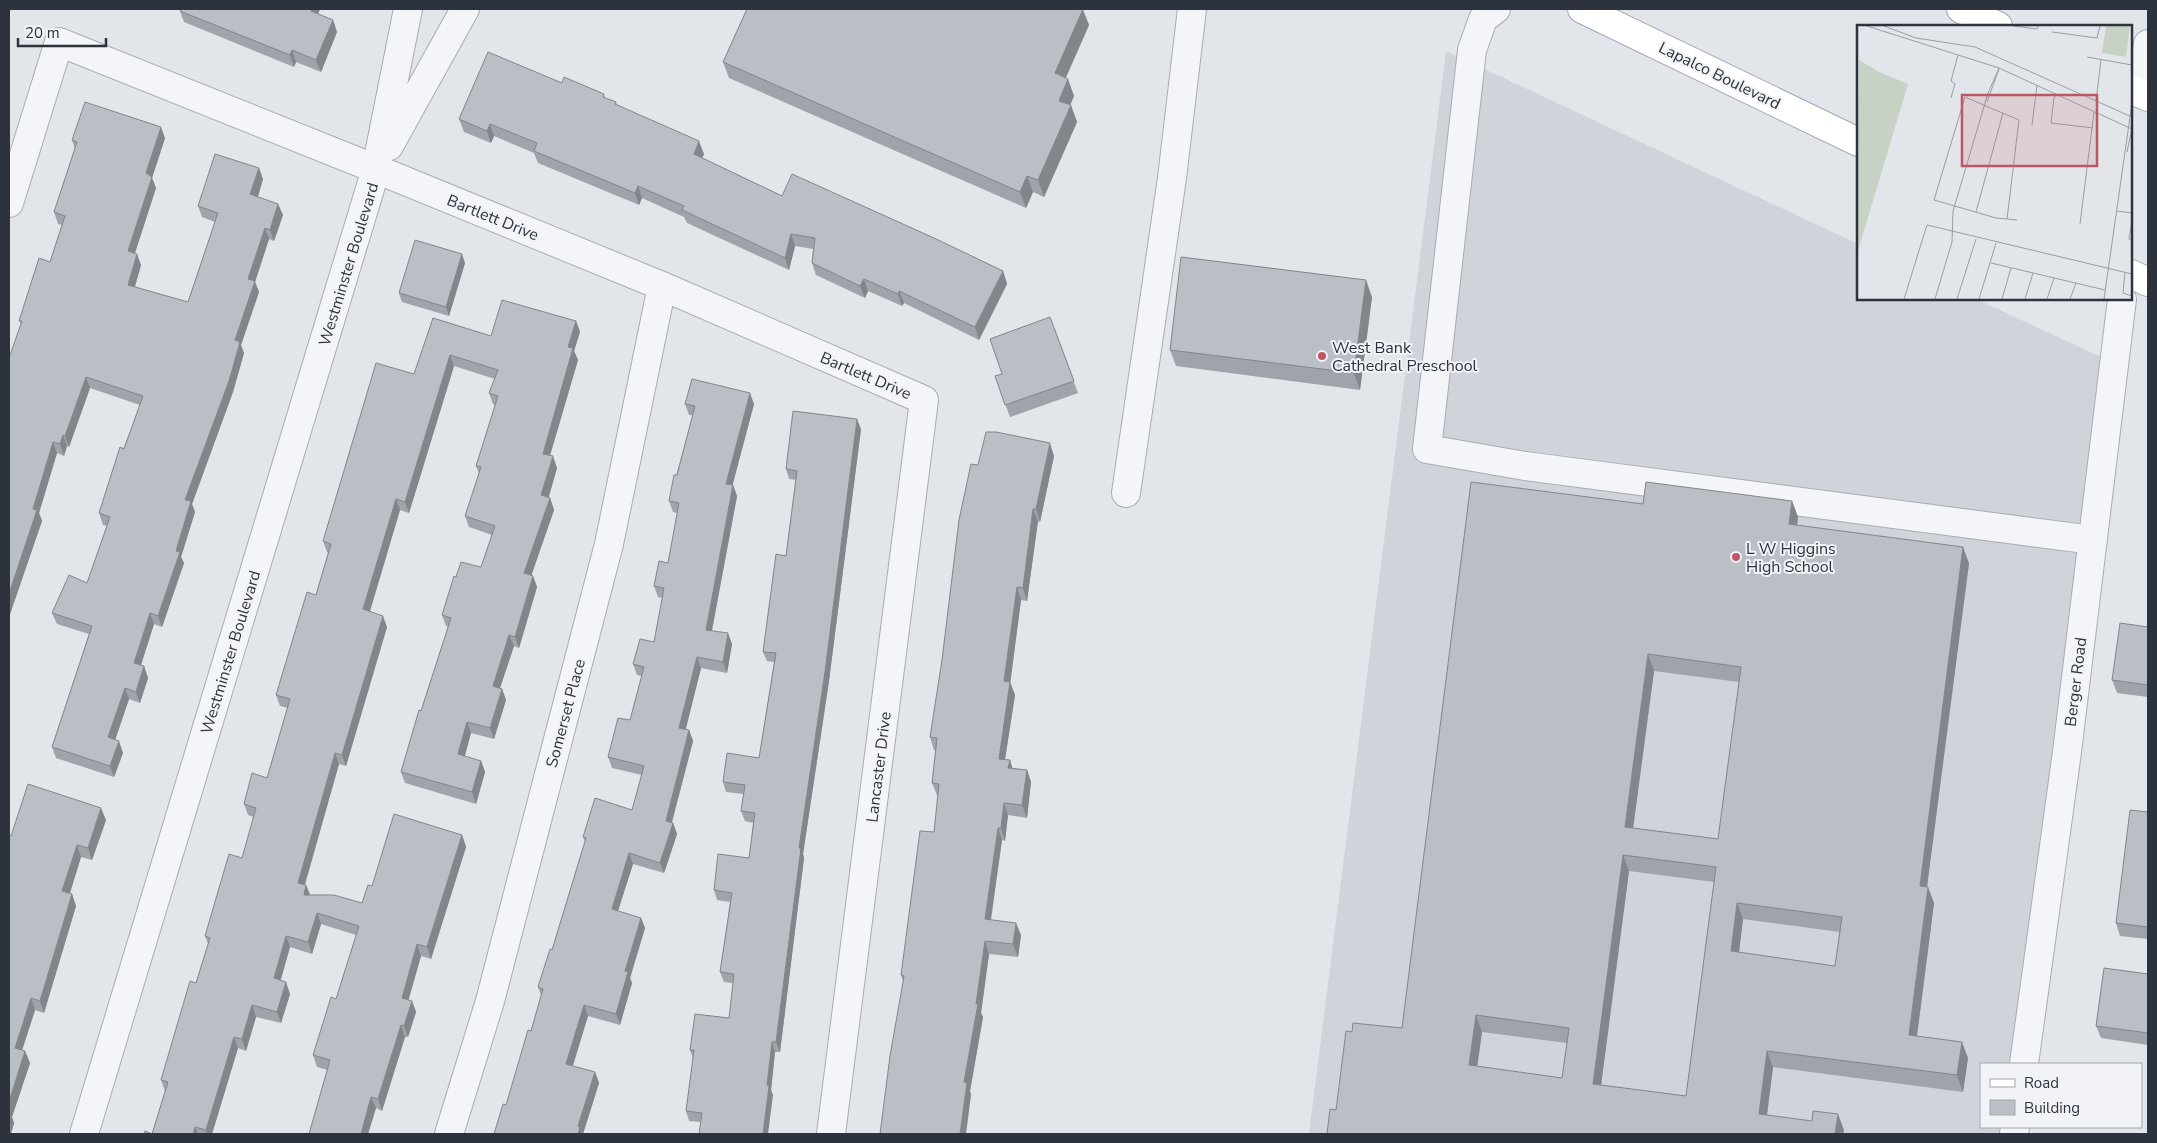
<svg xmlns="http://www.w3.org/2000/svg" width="2157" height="1143" viewBox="0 0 2157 1143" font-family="'Nunito Sans',sans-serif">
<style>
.built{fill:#d0d4da}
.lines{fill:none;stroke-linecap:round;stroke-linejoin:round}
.minor-casing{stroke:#a8acb3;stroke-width:30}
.major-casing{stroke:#a3a9b3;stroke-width:30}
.minor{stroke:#f4f5f8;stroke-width:28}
.major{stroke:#fff;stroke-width:28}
.wall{fill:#a0a3a9;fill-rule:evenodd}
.shaded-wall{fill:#82858a}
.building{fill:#babec5;stroke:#82858a;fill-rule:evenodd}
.poi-dot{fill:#c05564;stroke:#f1f3f6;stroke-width:2}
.labels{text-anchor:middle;stroke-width:4;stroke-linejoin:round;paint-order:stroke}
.street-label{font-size:16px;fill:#2c333f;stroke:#f1f3f6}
.poi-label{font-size:16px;fill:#2c333f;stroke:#f1f3f6;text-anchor:start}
.inset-road{fill:none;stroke:#999ea5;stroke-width:1}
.view{fill:#c05564;fill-opacity:0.15;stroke:#c05564;stroke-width:2.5}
.inset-edge{fill:none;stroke:#2c333f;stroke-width:2.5}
</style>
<rect width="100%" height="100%" fill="#e2e5e9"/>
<path class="built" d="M1446 51 1858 244V299H1976L2114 363 2028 1064H1981V1127H2020L2019 1134H1309Z"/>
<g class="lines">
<g class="minor-casing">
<path id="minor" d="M1496 9 1483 19 1472 50 1427 449 1525 466 2093 540
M2141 94 2148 44
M389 146 465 9
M9 203 59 42 376 169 662 286 924 400 831 1134
M1126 493 1172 178 1192 9
M2024 1064 2067 752 2122 299
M84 1134 376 169 408 9
M449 1134 490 1001 609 544 662 286
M2014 1134 2015 1127"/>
</g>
<g class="major-casing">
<path id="major" d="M1582 9 1858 142
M1961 9 1998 26
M2131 89 2148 97
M2131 274 2148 282"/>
</g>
<use href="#minor" class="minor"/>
<use href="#major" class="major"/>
</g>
<path class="wall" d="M181 9H320L318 14 333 20 337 32 321 72 296 62 294 67 184 22 180 11Z
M747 9H1084L1083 10 1089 25 1066 78 1074 96 1070 105 1077 122 1044 197 1033 192 1026 208 729 78 723 62Z
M562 83 604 94 605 98 616 102 617 105 704 154 702 158 782 196 1003 271 1007 284 979 340 904 303 902 306 868 291 865 298 816 275 812 263 813 249 795 246 789 270 687 223 684 217 642 198 639 205 538 163 534 153 494 136 491 143 464 132 459 119Z
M165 138 152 178 156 188 135 253 141 265 135 287 188 302 215 222 202 217 198 206 263 179 258 197 278 204 283 215 274 241 269 239 255 282 259 292 241 345 244 353 233 392 192 504 195 512 181 557 184 563 162 627 154 624 141 665 144 666 148 678 140 703 129 699 115 740 123 753 114 777 56 758 52 747 89 634 57 624 52 613 87 583 107 526 103 525 99 513 140 405 90 388 69 447 67 446 64 456 57 453 39 513 42 521 9 617 21 324 19 321 50 262 62 225 58 224 54 212 75 149 72 140Z
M465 263 449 316 402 302 399 293Z
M1372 297 1360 390 1176 366 1170 350Z
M1050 317 1078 393 1010 417 995 376 1002 374Z
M433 318 491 336 576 321 580 332 574 351 578 360 550 456 557 468 548 498H550L554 510 531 576H533L537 587 519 648 514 646 500 688 502 689 506 700 494 739 471 733 465 756 481 761 485 772 476 804 405 783 401 772 448 627 446 626 442 615 456 577 481 567 492 535 469 527 465 516 479 473 476 466 495 405 493 404 489 393 495 379 454 366 409 513 400 510 370 611 387 627 346 766 339 764 305 885H306L310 895 362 903 372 886 462 835 466 847 431 959 421 956 408 1000 412 1001 416 1012 408 1037H405L382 1111 376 1108 368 1134H309L328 1070 317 1067 313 1055 336 999 356 935 321 924 312 954 290 947 280 981 290 994 281 1023 256 1017 246 1051 238 1048 212 1134H144H152L165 1091 161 1080 196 983 208 944 205 936 242 858 254 817 248 815 244 804 267 778 288 708 280 706 276 695 316 595 328 553 327 552 323 541 414 374Z
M685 404H754L732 485H733L737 496 712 631 732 644 727 673 701 668 686 729 689 730 693 741 672 823H673L677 834 664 873 633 864 618 911 641 918 645 928 630 978 632 983 620 1025 588 1016 573 1066 595 1072 599 1083 583 1134 506 1105 531 1031 541 995 538 987 552 950 585 842 583 837 632 810 642 775 612 768 608 757 630 720 642 676 637 675 633 664 654 642 663 598 658 597 654 586 668 563 677 513 673 512 669 501 693 415H689Z
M861 429 829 681 803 854 804 858 780 1052H775L771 1090 773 1095 701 1122 689 1121 686 1111 693 1058 690 1050 729 1018 733 983 724 982 720 972 730 902 717 900 714 890 749 858 753 823 745 821 741 811 744 794 726 792 723 782 759 758 774 662 767 661 763 652 786 556 796 480 789 479 786 469Z
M1054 456 1040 522 1038 521 1027 601 1021 600 1010 682 1015 695 1005 760H1010L1012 768 1027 770 1031 782 1027 818 1008 815 1005 841 1002 840 991 920 1021 935 1018 957 989 954 981 1013 983 1017 970 1091 971 1095 903 981 901 975 934 832 938 796 937 795 932 783 936 750H934L930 737 978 465Z
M1792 501 1798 517 1797 525 1969 563 1927 887 1934 903 1917 1036 1968 1058 1963 1092 1773 1067 1767 1115 1844 1130 1843 1134H1327L1336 1110 1352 1032 1402 1028 1643 504ZM1654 671 1739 682 1718 839 1633 828ZM1629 871 1714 882 1686 1096 1601 1085ZM1743 919 1840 932 1835 966 1739 953ZM1482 1032 1567 1043 1562 1078 1477 1067Z
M2148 627V697L2117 693 2112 680Z
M2148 812V939L2120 936 2116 923Z
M106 820 92 860 81 857 69 894H72L76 906 44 1013 35 1010 22 1050 25 1051 30 1063 12 1117 14 1123 11 1134V836Z
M2148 974V1045L2101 1038 2096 1026Z"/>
<path class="shaded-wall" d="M311 9H320L315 22 311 11Z
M1074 9H1084L1083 10 1089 25 1060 90 1055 73Z
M333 20 337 32 321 72 316 60Z
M292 50 296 62 294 67 290 55Z
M1068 79 1074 96 1065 117 1059 101Z
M1071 105 1077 122 1044 197 1038 180Z
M490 124 494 136 491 143 487 131Z
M161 127 165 138 152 178 156 188 132 262 128 251 146 173Z
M699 141 704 154 698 166 694 154Z
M259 168 263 179 255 206 250 194Z
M1027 176 1033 192 1026 208 1020 192Z
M638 186 642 198 639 205 635 193Z
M278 204 283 215 274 241 270 230Z
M265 228 269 239 255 282 259 292 241 345 244 353 233 392 192 504 195 512 181 557 184 563 162 627 158 616 176 551 185 500 235 340 248 279Z
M791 234 795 246 789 270 785 258Z
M137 254 141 265 132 296 128 285Z
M462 254 465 263 449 316 446 307Z
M1003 271 1007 284 979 340 975 327Z
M864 279 868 291 865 298 860 286Z
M1366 280 1372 297 1360 390 1354 373Z
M899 291 904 303 902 306 898 294Z
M576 321 580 332 574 351 578 360 547 465 543 454 568 347Z
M450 355 454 366 409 513 405 502Z
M86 377 90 388 69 447 65 436Z
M750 393 754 404 730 495 726 484Z
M857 419 861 429 829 681 803 854 804 858 780 1052 776 1042 799 848Z
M63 435 67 446 64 456 60 444Z
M53 442 57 453 39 513 42 521 9 617V594L33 509Z
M1050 443 1054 456 1040 522 1036 509Z
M553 456 557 468 546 507 541 495Z
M733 485 737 496 710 640 706 630Z
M550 498 554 510 528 585 524 573Z
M396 499 400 510 367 621 363 609Z
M1792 501 1798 517 1795 541 1789 524Z
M1033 509 1038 521 1027 601 1023 588Z
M1963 547 1969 563 1925 902 1920 886Z
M533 576 537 587 519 648 515 637Z
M1017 587 1021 600 1009 693 1010 682 1015 695 1003 772 999 759 1004 681Z
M150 613 154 624 138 674 134 663Z
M383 616 387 627 346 766 342 755Z
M728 633 732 644 727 673 723 662Z
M509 635 514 646 497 697 493 686Z
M1648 654 1654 671 1631 844 1625 827Z
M697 657 701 668 683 739 679 728Z
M144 666 148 678 140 703 136 692Z
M125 688 129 699 112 749 108 737Z
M502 689 506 700 494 739 490 728Z
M467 722 471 733 462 765 458 754Z
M689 730 693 741 669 832 666 821Z
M119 741 123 753 114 777 110 766Z
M335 753 339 764 302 894 298 883Z
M1010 760 1014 773 1008 768Z
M481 761 485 772 476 804 472 792Z
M1027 770 1031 782 1027 818 1022 805Z
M1004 803 1008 815 1005 841 1001 828Z
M101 808 106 820 92 860 88 848Z
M673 823 677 834 664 873 660 863Z
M998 828 1002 840 989 931 985 919Z
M462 835 466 847 431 959 427 947Z
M77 845 81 857 67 903 62 891Z
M629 853 633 864 615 920 612 909Z
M1623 855 1629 871 1599 1101 1593 1084Z
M306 885 311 897 304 895Z
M1928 887 1934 903 1915 1051 1909 1035Z
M72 894 76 906 44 1013 40 1001Z
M1737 903 1743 919 1737 968 1731 951Z
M317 913 321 924 312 954 308 942Z
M641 918 645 928 630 978 632 983 620 1025 616 1014 625 971Z
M1016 923 1021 935 1018 957 1013 944Z
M286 936 290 947 278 990 274 978Z
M985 941 989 954 981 1013 983 1017 970 1091 971 1095 966 1134H960L964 1082 976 1004Z
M417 944 421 956 406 1009 402 998Z
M286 982 290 994 281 1023 277 1012Z
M31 998 35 1010 19 1060 15 1048Z
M412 1001 416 1012 408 1037 404 1026Z
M252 1005 256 1017 246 1051 242 1039Z
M584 1005 588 1016 570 1074 566 1064Z
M1476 1015 1482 1032 1475 1082 1469 1065Z
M401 1025 405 1037 382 1111 378 1099Z
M234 1037 238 1048 212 1134H207L206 1130Z
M772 1042 775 1052 771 1090 773 1095 768 1134H763L767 1085Z
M1962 1042 1968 1058 1963 1092 1957 1075Z
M25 1051 30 1063 12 1117 14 1123 11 1134H9V1102Z
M1767 1051 1773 1067 1765 1130 1759 1114Z
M595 1072 599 1083 583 1134H578V1126Z
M371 1097 376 1108 368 1134H361Z
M1838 1114 1844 1130 1843 1134H1835Z
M195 1127 198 1134H193Z"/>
<path class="building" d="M181 9H311V11L333 20 316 60 292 50 290 55 180 11Z
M747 9H1083L1055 73 1068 79 1059 101 1071 105 1038 180 1027 176 1020 192 723 62Z
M488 52 562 83 564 77 604 94 603 97 616 102 615 104 699 141 694 154 782 196 792 174 934 238 1003 271 975 327 899 291 898 294 864 279 860 286 812 263 815 238 791 234 785 258 682 210 684 206 638 186 635 193 534 151 537 143 490 124 487 131 459 119Z
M85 102 161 127 146 173 152 177 128 251 137 254 128 285 188 302 218 213 198 206 215 154 259 168 250 194 278 204 270 230 265 228 248 279 255 281 235 340 240 342 229 381 185 500 191 501 176 551 180 552 158 616 150 613 134 663 144 666 136 692 125 688 108 737 119 741 110 766 52 747 92 626 52 613 69 575 87 583 110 517 99 513 120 447 124 449 143 396 86 377 65 436 63 435 60 444 53 442 33 509 37 510 9 594V358L22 321H19L39 258 50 262 65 216 54 212 77 142 72 140Z
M415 240 462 254 446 307 399 293Z
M1181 257 1366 280 1354 373 1170 350Z
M502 300 576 321 568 347 573 348 543 454 553 456 541 495 550 498 524 573 533 576 515 637 509 635 493 686 502 689 490 728 467 722 458 754 481 761 472 792 401 772 419 710 421 711 451 618 442 615 454 576 456 577 461 562 481 567 495 526 465 516 481 467 476 466 498 396 489 393 498 370 450 355 405 502 396 499 363 609 383 616 342 755 335 753 298 883 306 885 304 895H334L362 903 368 885 372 886 394 814 462 835 427 947 417 944 402 998 412 1001 404 1026 401 1025 378 1099 371 1097 361 1134H309L330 1060 313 1055 331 997 336 999 359 926 317 913 308 942 286 936 274 978 286 982 277 1012 252 1005 242 1039 234 1037 206 1130 195 1127 193 1134H144L145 1131 152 1134 168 1082 161 1080 190 981 196 983 210 938 205 936 229 854 242 858 256 808 244 804 252 773 267 778 290 699 276 695 307 592 316 595 331 544 323 541 376 363 414 374 433 318 491 336Z
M1050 317 1074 381 1005 405 995 376 1002 374 990 339Z
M692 379 750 393 726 484 733 485 706 630 728 633 723 662 697 657 679 728 689 730 666 821 673 823 660 863 629 853 612 909 641 918 625 971 628 972 616 1014 584 1005 566 1064 595 1072 578 1126 580 1127 578 1134H494L503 1104 506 1105 528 1030 531 1031 543 989 538 987 550 949 552 950 586 838 583 837 595 798 632 810 644 766 608 757 618 718 630 720 644 667 633 664 640 639 654 642 664 588 654 586 659 561 668 563 679 503 669 501 674 475H677L695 406 685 404Z
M793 411 857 419 825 672 799 848H801L776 1042H772L767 1085 769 1086 763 1134H699L702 1113 686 1111 694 1050H690L695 1014 729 1018 734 974 720 972 732 893 714 890 718 854 749 858 755 813 741 811 745 785 723 782 727 753 759 758 776 653 763 652 776 554 786 556 797 471 786 469Z
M986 432H996L1050 443 1036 509H1033L1023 588 1017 587 1004 681 1010 682 999 759 1010 760 1008 768 1027 770 1022 805 1004 803 1001 828H998L985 919 1016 923 1013 944 985 941 976 1004H978L964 1082 967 1083 960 1134H880L890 1056 904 976 901 975 920 831 934 832 939 784 932 783 937 738 930 737 942 660 959 520 971 464 978 465Z
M1471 482 1643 504 1646 482 1792 501 1789 524 1963 547 1920 886 1928 887 1909 1035 1962 1042 1957 1075 1767 1051 1759 1114 1812 1121 1813 1111 1838 1114 1835 1134H1327L1330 1109 1336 1110 1346 1031 1352 1032 1353 1023 1402 1028ZM1648 654 1741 667 1718 839 1625 827ZM1623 855 1716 867 1686 1096 1593 1084ZM1737 903 1842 917 1835 966 1731 951ZM1476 1015 1569 1028 1562 1078 1469 1065Z
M2120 623 2148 627V685L2112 680Z
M28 784 101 808 88 848 77 845 62 891 72 894 40 1001 31 998 15 1048 25 1051 9 1102V835L11 836Z
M2130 810 2148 812V927L2116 923Z
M2104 968 2148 974V1033L2096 1026Z"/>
<g class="poi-dot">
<circle cx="1322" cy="356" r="5"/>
<circle cx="1736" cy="557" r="5"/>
</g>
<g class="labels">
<g class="street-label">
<text transform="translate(1720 75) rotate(26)" y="6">Lapalco Boulevard</text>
<text transform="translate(493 217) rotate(22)" y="6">Bartlett Drive</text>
<text transform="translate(348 264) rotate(-73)" y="6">Westminster Boulevard</text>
<text transform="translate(866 375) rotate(23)" y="6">Bartlett Drive</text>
<text transform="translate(230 652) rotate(-73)" y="6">Westminster Boulevard</text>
<text transform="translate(2075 682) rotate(-83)" y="6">Berger Road</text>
<text transform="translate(565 713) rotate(-75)" y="6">Somerset Place</text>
<text transform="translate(878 767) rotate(-83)" y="6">Lancaster Drive</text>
</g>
<g class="poi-label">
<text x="1332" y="353">West Bank<tspan x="1332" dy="18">Cathedral Preschool</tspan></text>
<text x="1746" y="554">L W Higgins<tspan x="1746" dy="18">High School</tspan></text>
</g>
</g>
<g transform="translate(1857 25)">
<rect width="275" height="275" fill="#e2e5e9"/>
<path d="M249 1H273L269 32 245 28ZM2 35 22 47 51 59 0 229Z" fill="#c7d2c4"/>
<path class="inset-road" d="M10 1 142 43 275 104M27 1 59 13 118 22 275 92M157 1 180 4 181 1M195 7 240 13 243 1M230 32 275 40M200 69 197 73 194 98 236 103M94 73 98 59 94 56 101 30M239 76 244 35M130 77 142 44M175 100 180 60M270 127 275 103M260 186 275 188M119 187 146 88M150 194 162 95 108 72 77 175 139 193 150 194 160 195M275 196 272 214H275M223 199 237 87M134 238 248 265M268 247 266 268 275 271M47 274 70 200 275 249M78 274 95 217 96 186 131 68 142 43M100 274 119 214M122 274 139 218M145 274 154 243M168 274 176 248M190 274 197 253M213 274 219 258M247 274 275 78"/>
<path class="view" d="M105 70H240V141H105Z"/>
<rect width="275" height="275" class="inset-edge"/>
</g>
<rect width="2157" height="1143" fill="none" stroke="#2c333f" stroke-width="20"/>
<rect x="1980" y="1063" width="162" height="65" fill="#f1f3f6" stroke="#a2a6ad"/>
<rect x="1990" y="1079" width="25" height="8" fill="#ffffff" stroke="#a2a6ad"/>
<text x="2024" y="1088" font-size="15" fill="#2c333f">Road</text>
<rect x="1990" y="1100" width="25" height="15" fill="#babec5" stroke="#a2a6ad"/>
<text x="2024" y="1113" font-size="15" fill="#2c333f">Building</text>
<path d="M18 38v8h88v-8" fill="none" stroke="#2c333f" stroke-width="2.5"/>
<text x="25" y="38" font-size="15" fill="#2c333f" stroke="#f1f3f6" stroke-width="4" paint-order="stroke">20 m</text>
</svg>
